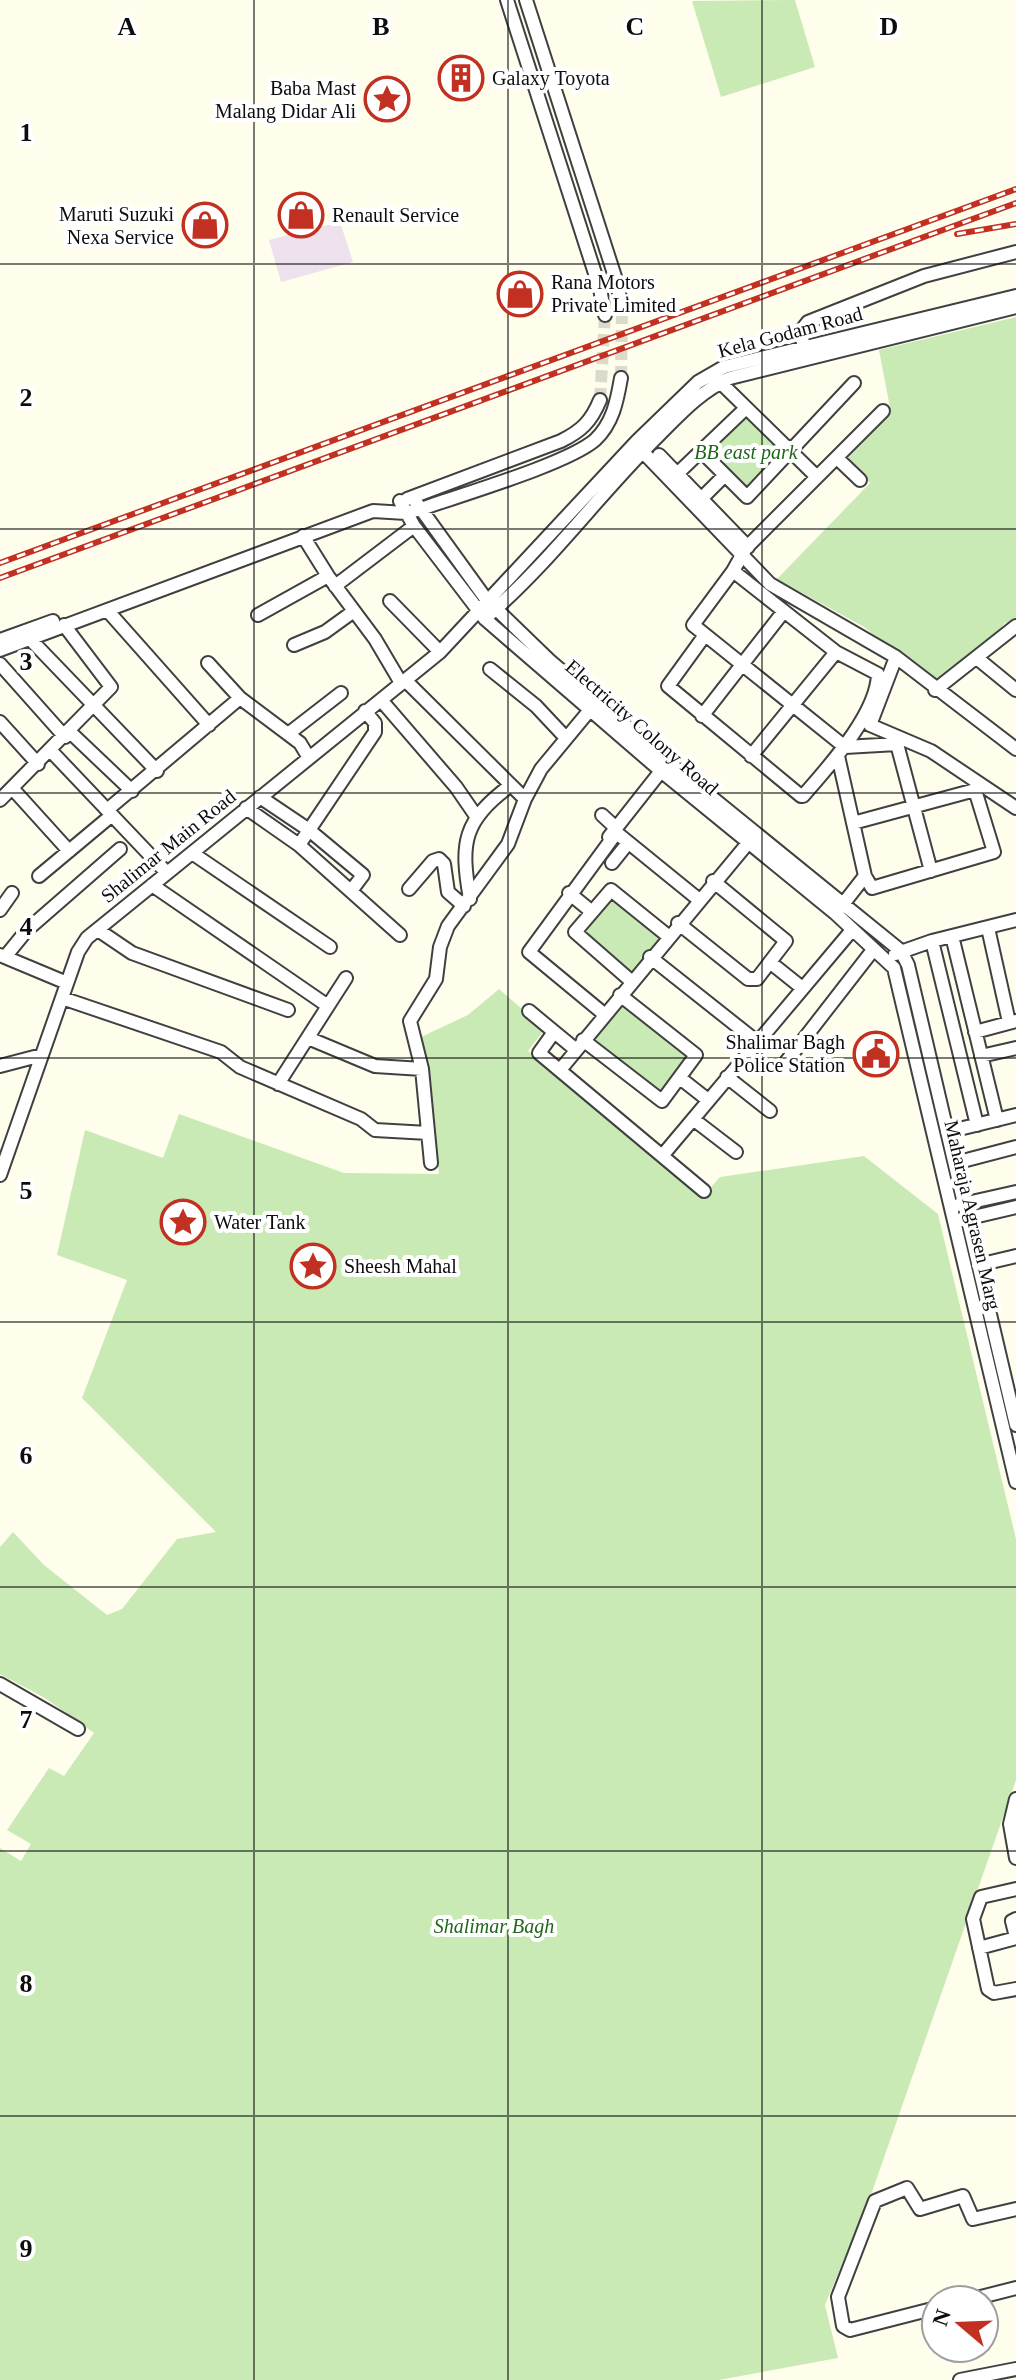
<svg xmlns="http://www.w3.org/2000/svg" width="1016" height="2380" viewBox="0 0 1016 2380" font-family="Georgia,serif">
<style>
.industrial{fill:#ece1ec}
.green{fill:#c9eab5}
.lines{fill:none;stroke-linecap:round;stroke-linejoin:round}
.minor-tunnel{stroke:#dbdacb;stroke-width:12;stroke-dasharray:12 6;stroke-linecap:butt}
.minor-casing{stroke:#404040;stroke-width:16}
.minor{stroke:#fff;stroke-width:12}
.rail-casing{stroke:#c13021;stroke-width:6}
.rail{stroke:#fff;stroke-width:3;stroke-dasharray:9;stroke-linecap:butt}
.grid{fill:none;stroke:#0d0d0d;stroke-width:2;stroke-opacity:0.55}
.labels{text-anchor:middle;stroke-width:8;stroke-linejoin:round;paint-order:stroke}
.poi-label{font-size:20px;fill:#0d0d0d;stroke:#fff;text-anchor:start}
.street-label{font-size:20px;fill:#0d0d0d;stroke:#fff}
.park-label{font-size:20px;font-style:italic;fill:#20661b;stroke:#fff}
.grid-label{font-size:26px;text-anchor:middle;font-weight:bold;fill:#0d0d0d;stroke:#fff;stroke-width:8;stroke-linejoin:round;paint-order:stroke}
</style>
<rect width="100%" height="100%" fill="#fffeed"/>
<path class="industrial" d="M340 222 353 262 281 282 269 240Z"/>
<path class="green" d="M795 0 815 67 721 97 692 1Z
M1016 317V621L1005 623 976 657 936 684 864 627 777 579 870 483 848 458 891 413 879 350Z
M746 411 787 451 746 493 705 453Z
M610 894 663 937 630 977 578 933Z
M499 989 545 1029 528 1051 703 1196 720 1177 864 1156 938 1214 1016 1539V1780L872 2192 825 2305 838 2358 719 2380H0V1848L21 1861 31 1844 7 1830 49 1768 64 1776 94 1733 45 1698 0 1674V1547L13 1532 44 1565 107 1615 122 1609 177 1539 216 1532 82 1398 127 1280 57 1255 85 1130 163 1158 179 1114 344 1173 439 1174 421 1037 468 1015Z
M620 999 693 1057 660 1098 587 1040Z"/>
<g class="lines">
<path class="minor-tunnel" d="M621 378 622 308
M600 400 605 315"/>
<g class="minor-casing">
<path id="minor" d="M507 0 600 289 605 315
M526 0 617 283 622 308
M805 356 801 331 808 322 924 276 1016 252
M720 382 817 477
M642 451 770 584 896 657 1016 749
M701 451 747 497 854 383
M659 455 748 547
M837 458 860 480
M678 473 745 409
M413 498 486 599 549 660 667 761 901 951 908 965 1016 1425
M407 499 561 441C581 431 591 422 600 400
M400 501 414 526 485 619 661 771 835 913 894 968 1016 1482
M698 502 724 476
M303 536 328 576
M733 571 746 548 883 411
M335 586 414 526
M390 601 440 652
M107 610 209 725
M490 614C552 560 600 493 659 435 681 413 701 391 730 378L1016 307
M258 615 328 576 375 639 401 683
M705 635 668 686 801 796H803C829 766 877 714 878 674L836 652 733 571 693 625 845 747 897 744 931 871
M30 639 157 771
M0 640 53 621
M294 645 325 632 354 611
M0 650 373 511 406 513 421 509C460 495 567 464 595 440 613 423 617 401 621 378
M896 657 870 725 931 751 1016 808
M978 659 1016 690
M208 663 240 698 300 743 309 758
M0 664 65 737
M490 669 536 706 566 738
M405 680 525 799
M935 690 1016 626
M381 700 456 787 476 816
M702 716 784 611
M0 722 38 764
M70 732 132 791
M288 734 341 693
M51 751 167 873
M751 756 836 652
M838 756 865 876 840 908
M12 788 69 851
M260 797 309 830 363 875 351 891
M0 800 111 687 64 625
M246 808 299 845 400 935
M107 810 240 698
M602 815 616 828
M853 823 975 790 994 852 872 888 865 876
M609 837 661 771
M299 845 375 732V723L365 711
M192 853 330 947
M612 863 628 843
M39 876 112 815
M152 885 328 1006 278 1084
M409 889 433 861 439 859 444 864 448 892 464 906
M569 893 592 912
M470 899C460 842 463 821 511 785
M0 910 12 893
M678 923 748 979H757L786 941 713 881
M988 928 1009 1022
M98 930 132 953 288 1010
M952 936 997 1120
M932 941 977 1125
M895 954 932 941 1016 920
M0 955 67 983
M5 957 27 930 120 849
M650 957 756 1041
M771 963 801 987
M631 981 575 932 611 890 668 936
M62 998 221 1052 240 1067 361 1119 375 1130 428 1133
M328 1006 346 978
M529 1011 575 1049
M604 1014 529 952 614 836 618 834 698 899
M554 1032 539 1053 704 1191
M975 1032 1016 1021
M308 1038 375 1066 422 1069
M583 1040 662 1101 696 1055 620 995
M981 1056 1016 1048
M786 1062 873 950
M0 1066 42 1055
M560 1070 748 843
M727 1077 770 1111
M680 1078 708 1100
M693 1119 736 1152
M947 1132 1016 1115
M662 1156 852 930
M431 1163 422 1069 410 1021 436 979 440 947 448 926 508 844 525 799 541 769 594 705
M955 1163 1016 1147
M0 1175 78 952 87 938 440 652 637 441 698 382 724 367 1016 296
M958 1205 1016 1192
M961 1220 1016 1207
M978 1265 1016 1256
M0 1684 78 1729
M1016 1799 1010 1824 1016 1858
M1016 1889 981 1897 973 1919 988 1989 994 1993 1016 1989
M1016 1919 1012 1921 1016 1937
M979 1948 1016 1938
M969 2300 1016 2288
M936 2308 850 2330 843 2326 838 2297 875 2201 907 2188 920 2209 963 2196 973 2219 1016 2209
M960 2380 1016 2369"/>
</g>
<use href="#minor" class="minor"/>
<g class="rail-casing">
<path id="rail" d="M957 234 1016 224
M0 563 1016 189
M0 578 1016 203"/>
</g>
<use href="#rail" class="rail"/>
</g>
<path class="grid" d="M254 0V2380M508 0V2380M762 0V2380M0 264H1016M0 529H1016M0 793H1016M0 1058H1016M0 1322H1016M0 1587H1016M0 1851H1016M0 2116H1016"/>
<defs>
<g id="building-ring" transform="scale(2.3)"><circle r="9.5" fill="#fff" stroke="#c13021" stroke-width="1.5"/><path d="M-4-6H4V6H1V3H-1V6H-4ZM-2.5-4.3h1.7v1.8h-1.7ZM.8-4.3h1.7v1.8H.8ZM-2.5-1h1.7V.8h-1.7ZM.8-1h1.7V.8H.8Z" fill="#c13021"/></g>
<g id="sight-ring" transform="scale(2.3)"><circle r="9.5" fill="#fff" stroke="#c13021" stroke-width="1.5"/><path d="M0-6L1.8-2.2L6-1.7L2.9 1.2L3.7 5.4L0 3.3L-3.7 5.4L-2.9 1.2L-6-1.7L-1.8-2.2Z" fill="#c13021"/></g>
<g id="shop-ring" transform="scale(2.3)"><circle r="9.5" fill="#fff" stroke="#c13021" stroke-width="1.5"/><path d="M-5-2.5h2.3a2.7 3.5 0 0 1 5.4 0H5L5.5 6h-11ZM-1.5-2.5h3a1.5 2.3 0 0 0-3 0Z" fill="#c13021"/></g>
<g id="civic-ring" transform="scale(2.3)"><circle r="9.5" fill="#fff" stroke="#c13021" stroke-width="1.5"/><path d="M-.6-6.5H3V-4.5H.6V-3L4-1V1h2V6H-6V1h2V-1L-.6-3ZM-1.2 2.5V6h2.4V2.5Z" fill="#c13021"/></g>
</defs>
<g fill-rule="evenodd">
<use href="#building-ring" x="461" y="78"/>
<use href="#sight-ring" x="387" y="99"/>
<use href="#shop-ring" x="301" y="215"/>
<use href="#shop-ring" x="205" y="225"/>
<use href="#shop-ring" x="520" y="294"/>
<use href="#civic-ring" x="876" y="1054"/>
<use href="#sight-ring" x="183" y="1222"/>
<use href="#sight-ring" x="313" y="1266"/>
</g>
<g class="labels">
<g class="poi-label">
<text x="492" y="85">Galaxy Toyota</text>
<text x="356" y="95" text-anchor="end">Baba Mast<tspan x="356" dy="23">Malang Didar Ali</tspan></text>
<text x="174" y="221" text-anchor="end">Maruti Suzuki<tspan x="174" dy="23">Nexa Service</tspan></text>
<text x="332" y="222">Renault Service</text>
<text x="551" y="289">Rana Motors<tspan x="551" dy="23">Private Limited</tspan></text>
<text x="845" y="1049" text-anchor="end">Shalimar Bagh<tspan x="845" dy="23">Police Station</tspan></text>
<text x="214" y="1229">Water Tank</text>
<text x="344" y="1273">Sheesh Mahal</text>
</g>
<g class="street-label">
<text transform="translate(790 332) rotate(-15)" y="7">Kela Godam Road</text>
<text transform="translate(642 727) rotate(41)" y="7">Electricity Colony Road</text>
<text transform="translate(168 846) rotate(-39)" y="7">Shalimar Main Road</text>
<text transform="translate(973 1215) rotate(77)" y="7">Maharaja Agrasen Marg</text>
</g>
<g class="park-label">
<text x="746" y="459">BB east park</text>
<text x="494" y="1933">Shalimar Bagh</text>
</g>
</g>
<g class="grid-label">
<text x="127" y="35">A</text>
<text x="381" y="35">B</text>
<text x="635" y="35">C</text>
<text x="889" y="35">D</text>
<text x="26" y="141">1</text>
<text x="26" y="406">2</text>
<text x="26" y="670">3</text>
<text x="26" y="935">4</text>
<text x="26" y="1199">5</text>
<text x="26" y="1464">6</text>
<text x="26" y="1728">7</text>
<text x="26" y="1992">8</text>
<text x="26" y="2257">9</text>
</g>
<g transform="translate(960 2324) rotate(289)"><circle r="38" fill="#ffffff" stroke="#9e9e9e" stroke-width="2"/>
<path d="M0-6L14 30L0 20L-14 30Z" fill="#c13021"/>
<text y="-12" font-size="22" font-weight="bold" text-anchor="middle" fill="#0d0d0d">N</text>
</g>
</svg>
